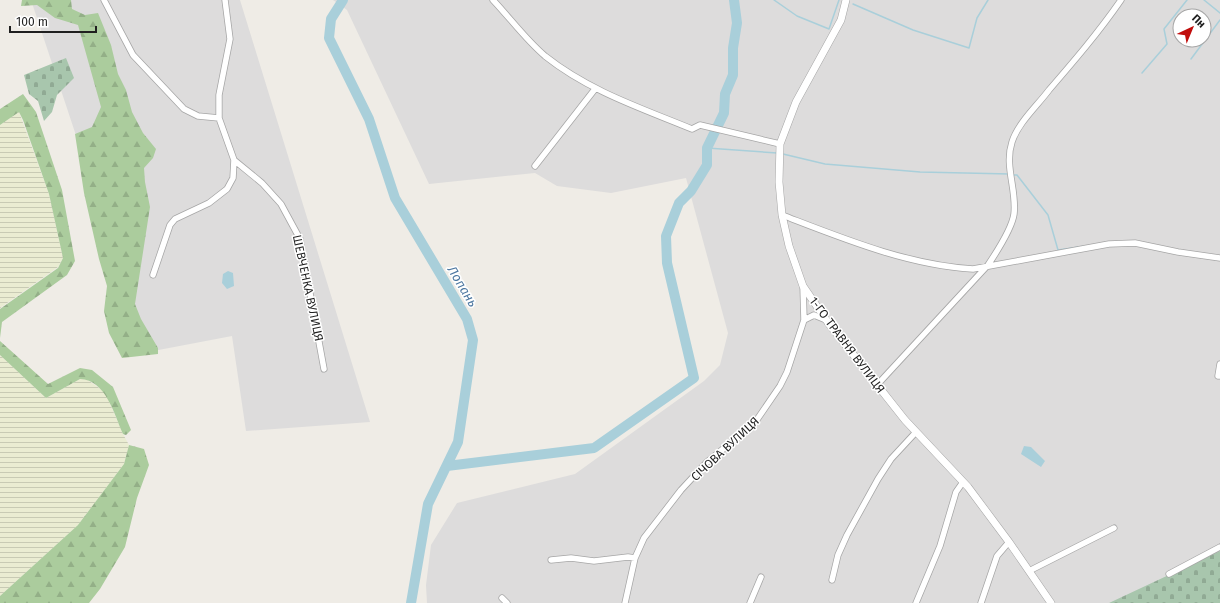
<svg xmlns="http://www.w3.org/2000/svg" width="1220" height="603" viewBox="0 0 1220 603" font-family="'Fira Sans',sans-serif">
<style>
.residential{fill:#dddcdc;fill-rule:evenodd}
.farmland{fill:url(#farmland-rules)}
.forest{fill:url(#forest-firs)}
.cemetery{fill:url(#cemetery-stones)}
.water{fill:#a9cfda}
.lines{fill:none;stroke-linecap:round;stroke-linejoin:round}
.stream{stroke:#a9cfda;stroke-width:1.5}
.river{stroke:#a9cfda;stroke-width:10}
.minor-casing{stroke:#a6a6a6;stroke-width:7}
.tertiary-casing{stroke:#a6a6a6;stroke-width:8}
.minor{stroke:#fff;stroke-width:5.5}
.tertiary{stroke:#fff;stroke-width:7}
.labels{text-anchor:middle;stroke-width:3;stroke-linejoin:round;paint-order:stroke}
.street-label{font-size:12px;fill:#1f1f1f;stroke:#fff}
.water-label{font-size:13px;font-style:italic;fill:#4e78a1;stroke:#fff}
</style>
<defs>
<pattern id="farmland-rules" width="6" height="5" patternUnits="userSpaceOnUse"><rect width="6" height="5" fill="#eaecd2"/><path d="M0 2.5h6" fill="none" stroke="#c8cab4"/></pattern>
<pattern id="forest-firs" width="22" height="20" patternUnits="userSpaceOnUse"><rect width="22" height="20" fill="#abcc9d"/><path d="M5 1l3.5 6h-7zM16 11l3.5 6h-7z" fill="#93af87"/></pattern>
<pattern id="cemetery-stones" width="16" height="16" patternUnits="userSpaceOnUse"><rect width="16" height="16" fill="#a8c6ad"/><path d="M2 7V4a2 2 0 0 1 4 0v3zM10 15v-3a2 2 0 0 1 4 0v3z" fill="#90aa94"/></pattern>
</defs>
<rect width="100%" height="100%" fill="#efece6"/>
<path class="residential" d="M31 0H240L370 422 246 431 232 336 148 352Z
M333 0H1220V603H427L426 585 431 545 457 503 575 474 704 381 720 365 728 333 686 178 611 193 557 186 535 173 429 184 347 10ZM1180 16H1204V40H1180Z"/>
<path class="farmland" d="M19 112 49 194 63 258 58 267 0 308V125Z
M0 355 46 398 80 379H86L105 392 123 434 129 445 124 464 78 525 0 596Z"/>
<path class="forest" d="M22 0H71L72 9 85 15 98 13 111 45 118 74 126 90 132 112 143 133 156 149 153 158 144 168 145 182 150 207 135 304 141 319 158 348V354L122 358 109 333 104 311 107 286 99 259 84 193 75 134 92 127 101 107 78 25 55 18 37 5 21 6Z
M23 94 36 112 62 190 75 261 67 275 2 322 0 338V309L58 268 63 258 49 194 23 120 19 112 0 125V109Z
M0 341 48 384 80 368 92 370 113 387 131 430 126 435 123 434C114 414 106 380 80 379L46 398 0 355Z
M129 445 144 449 149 465 137 498 125 547 100 589 89 603H0V596L78 525 124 464Z"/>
<path class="cemetery" d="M66 58 74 78 57 95 52 112 44 121 38 101 29 94 24 75Z
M1220 551V603H1109Z"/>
<path class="water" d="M228 271 233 273 234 286 227 289 222 283 223 274Z
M1024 446 1031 447 1045 461 1041 467 1021 454Z"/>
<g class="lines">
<path class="stream" d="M774 0 797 16 829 29 839 0
M1204 0 1220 13
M853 4 913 30 969 48 977 18 988 0
M1191 59 1220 20
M1142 73 1167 44 1164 29 1187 0
M707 148 777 153
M783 154 825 164 920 172 1010 174
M1013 175H1017L1048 215 1058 250 1086 246"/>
<path class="river" d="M343 0 331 19 329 38 369 119 395 198 467 319 473 340 458 442 428 504 411 603
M447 466 594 448 694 378 667 263 666 236 679 203 691 191 707 165V148L724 113 725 94 733 75V48L737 23 734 0"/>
<g class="minor-casing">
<path id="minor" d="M104 0 133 55 184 109 198 116 219 118
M225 0 230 39 219 95V118L234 160 262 183 281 204 300 239 324 369
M493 0C510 18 526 40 545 56 589 91 641 108 692 129L700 125 780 144
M535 166 595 89
M782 215C842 238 907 265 973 269L1109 244 1135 243 1178 252 1220 258
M153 275 170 225 175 219 209 203 227 189 233 178 234 160
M804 320 814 315 826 320
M1220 364 1218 376H1220
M877 385 988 265C996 253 1012 229 1014 214 1017 190 1004 166 1012 142 1018 123 1037 106 1049 90 1074 61 1099 32 1121 0
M551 560 571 558 594 561 628 557 635 558
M1029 571 1114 528
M1169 574 1220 547
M832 580 838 555 847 535 878 479 891 459 916 432
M502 598 507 603
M625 603 635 558 644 538 681 490 707 462 754 424 780 386 787 372 804 320 803 286
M750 603 761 577
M916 603 940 546 956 492 963 482
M981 603 997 556 1009 542"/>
</g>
<g class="tertiary-casing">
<path id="tertiary" d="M846 0 841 20 796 102 780 144 779 182 782 215 789 246 803 286 829 324 905 420 968 487 1009 542 1051 603"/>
</g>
<use href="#minor" class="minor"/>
<use href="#tertiary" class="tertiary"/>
</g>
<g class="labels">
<g class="street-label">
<text transform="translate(308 288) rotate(78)" y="4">ШЕВЧЕНКА ВУЛИЦЯ</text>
<text transform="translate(847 345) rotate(53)" y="4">1-ГО ТРАВНЯ ВУЛИЦЯ</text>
<text transform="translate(725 449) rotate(-43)" y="4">СІЧОВА ВУЛИЦЯ</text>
</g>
<g class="water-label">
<text transform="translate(463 286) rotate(59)" y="5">Лопань</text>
</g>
</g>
<g transform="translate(1192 28) rotate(44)"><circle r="19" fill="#ffffff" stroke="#a5a5a5"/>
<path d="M0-3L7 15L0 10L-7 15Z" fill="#c10d0c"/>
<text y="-6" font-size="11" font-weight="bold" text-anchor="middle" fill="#1f1f1f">Пн</text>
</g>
<path d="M10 26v6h86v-6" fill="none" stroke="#1f1f1f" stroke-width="2"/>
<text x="16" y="26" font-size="12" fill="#1f1f1f" stroke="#ffffff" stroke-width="3" paint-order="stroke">100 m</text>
</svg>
